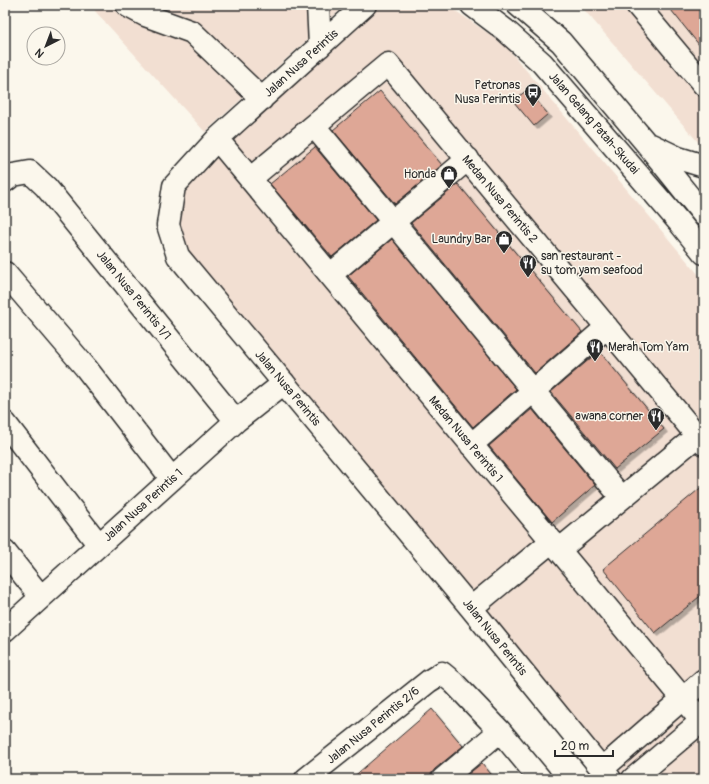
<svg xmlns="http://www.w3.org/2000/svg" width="709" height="784" viewBox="0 0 709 784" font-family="Pangolin,sans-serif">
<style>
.built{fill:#f2dfd2}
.building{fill:#dea796;stroke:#2b2b2b;filter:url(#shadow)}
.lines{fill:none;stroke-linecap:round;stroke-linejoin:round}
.minor-casing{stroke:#2b2b2b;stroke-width:25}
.major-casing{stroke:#2b2b2b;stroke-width:25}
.minor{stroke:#fbf7ec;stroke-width:22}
.major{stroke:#fbf7ec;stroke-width:22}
.labels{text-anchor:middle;stroke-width:3;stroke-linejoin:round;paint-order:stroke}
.street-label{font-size:12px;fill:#2b2b2b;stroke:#fbf7ec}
.poi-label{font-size:12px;fill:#2b2b2b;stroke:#fbf7ec;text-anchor:end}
</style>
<defs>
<filter id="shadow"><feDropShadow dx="3.5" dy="3.5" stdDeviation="0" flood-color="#0004"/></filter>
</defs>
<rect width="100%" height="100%" fill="#fbf7ec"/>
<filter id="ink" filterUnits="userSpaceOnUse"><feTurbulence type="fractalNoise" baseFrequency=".025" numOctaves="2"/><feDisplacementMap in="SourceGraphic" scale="8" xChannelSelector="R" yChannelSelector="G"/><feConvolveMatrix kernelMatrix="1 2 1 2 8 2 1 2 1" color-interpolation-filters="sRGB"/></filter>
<g filter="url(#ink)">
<path class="built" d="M96 5H346L205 132 95 11Z
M365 5H447L504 44 704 281V779H623L382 493 168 225 174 186Z
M580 5H704V149Z"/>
<path class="building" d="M667 5H704V51Z
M527 90 548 114 534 126 513 101Z
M380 91 442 165 395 204 333 130Z
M315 147 376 220 332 257 270 184Z
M458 184 582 332 535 373 411 223Z
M392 239 516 389 473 427 348 276Z
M599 351 664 429 615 469 551 392Z
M532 409 595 485 552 522 489 446Z
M704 485V593L655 633 603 569Z
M432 709 463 746 435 769 431 774V779H351Z
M482 763 495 779H462Z"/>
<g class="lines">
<g class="minor-casing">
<path id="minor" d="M127 5 128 6 145 15 192 32 262 99
M318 5 320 46
M365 5 217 139 174 186 168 225 178 256 471 608 610 779
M637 5 704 85
M314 126 622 498
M217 139 704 724
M250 179 388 64 704 444
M5 181 13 175 30 172 46 187 236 421
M5 273 86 368 172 479
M330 275 468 159
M5 423 99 545
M471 445 607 327
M559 550 697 436
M5 552 41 597
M471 608 552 541
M5 630 236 421 284 383
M602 769 704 680
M306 779 429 681 442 673 454 683 500 731 540 779
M443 779 500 731
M633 779 704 719"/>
</g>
<g class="major-casing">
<path id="major" d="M472 5 505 30 542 63 679 222 704 253
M518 5 561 42 646 143 704 215
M651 145 678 158 704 166"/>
</g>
<use href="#minor" class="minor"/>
<use href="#major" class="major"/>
</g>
</g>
<defs>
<g id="bus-pin" transform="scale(0.9)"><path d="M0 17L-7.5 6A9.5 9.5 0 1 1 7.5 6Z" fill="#2b2b2b" stroke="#fbf7ec"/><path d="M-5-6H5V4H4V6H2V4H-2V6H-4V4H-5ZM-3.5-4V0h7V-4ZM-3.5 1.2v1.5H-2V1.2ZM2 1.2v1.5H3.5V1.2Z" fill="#fff"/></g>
<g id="shop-pin" transform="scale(0.9)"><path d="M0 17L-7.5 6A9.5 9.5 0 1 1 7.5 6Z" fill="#2b2b2b" stroke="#fbf7ec"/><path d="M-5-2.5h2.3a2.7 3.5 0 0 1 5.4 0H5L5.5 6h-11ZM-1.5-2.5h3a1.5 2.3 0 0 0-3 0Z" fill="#fff"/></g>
<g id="restaurant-pin" transform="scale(0.9)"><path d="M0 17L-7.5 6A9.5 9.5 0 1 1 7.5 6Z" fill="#2b2b2b" stroke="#fbf7ec"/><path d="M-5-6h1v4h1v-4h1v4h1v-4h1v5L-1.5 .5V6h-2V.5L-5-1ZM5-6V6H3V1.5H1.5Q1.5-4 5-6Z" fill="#fff"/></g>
</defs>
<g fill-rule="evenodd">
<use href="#bus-pin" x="533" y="92"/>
<use href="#shop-pin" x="449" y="174"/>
<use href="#shop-pin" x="504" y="239"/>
<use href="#restaurant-pin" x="528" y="263"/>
<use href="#restaurant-pin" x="595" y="347"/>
<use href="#restaurant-pin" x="656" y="416"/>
</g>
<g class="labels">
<g class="street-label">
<text transform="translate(301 63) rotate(-42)" y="4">Jalan Nusa Perintis</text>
<text transform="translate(594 123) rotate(49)" y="4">Jalan Gelang Patah-Skudai</text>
<text transform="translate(500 199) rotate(50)" y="4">Medan Nusa Perintis 2</text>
<text transform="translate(134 295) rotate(51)" y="4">Jalan Nusa Perintis 1/1</text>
<text transform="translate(288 388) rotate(50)" y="4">Jalan Nusa Perintis</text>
<text transform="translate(466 439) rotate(50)" y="4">Medan Nusa Perintis 1</text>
<text transform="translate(143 505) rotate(-42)" y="4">Jalan Nusa Perintis 1</text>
<text transform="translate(495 637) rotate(51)" y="4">Jalan Nusa Perintis</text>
<text transform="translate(373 725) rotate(-39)" y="4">Jalan Nusa Perintis 2/6</text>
</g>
<g class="poi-label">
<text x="520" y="89">Petronas<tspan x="520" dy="14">Nusa Perintis</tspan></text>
<text x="436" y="178">Honda</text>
<text x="491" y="243">Laundry Bar</text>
<text x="541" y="260" text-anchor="start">san restaurant -<tspan x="541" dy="14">su tom yam seafood</tspan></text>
<text x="608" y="351" text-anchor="start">Merah Tom Yam</text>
<text x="643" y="420">awana corner</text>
</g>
</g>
<rect width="709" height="784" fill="none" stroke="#fbf7ec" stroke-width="20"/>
<rect x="10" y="10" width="689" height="764" fill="none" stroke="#2b2b2b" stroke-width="1.5" filter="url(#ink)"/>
<g transform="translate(46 46) rotate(222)"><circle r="19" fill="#fbf7ec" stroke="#a8a59f"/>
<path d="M0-3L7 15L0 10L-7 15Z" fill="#2b2b2b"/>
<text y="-6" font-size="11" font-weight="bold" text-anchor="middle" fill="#2b2b2b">N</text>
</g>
<path d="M555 750v6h58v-6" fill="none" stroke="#2b2b2b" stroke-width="2"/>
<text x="561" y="750" font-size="12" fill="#2b2b2b" stroke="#fbf7ec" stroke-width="3" paint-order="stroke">20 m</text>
</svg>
